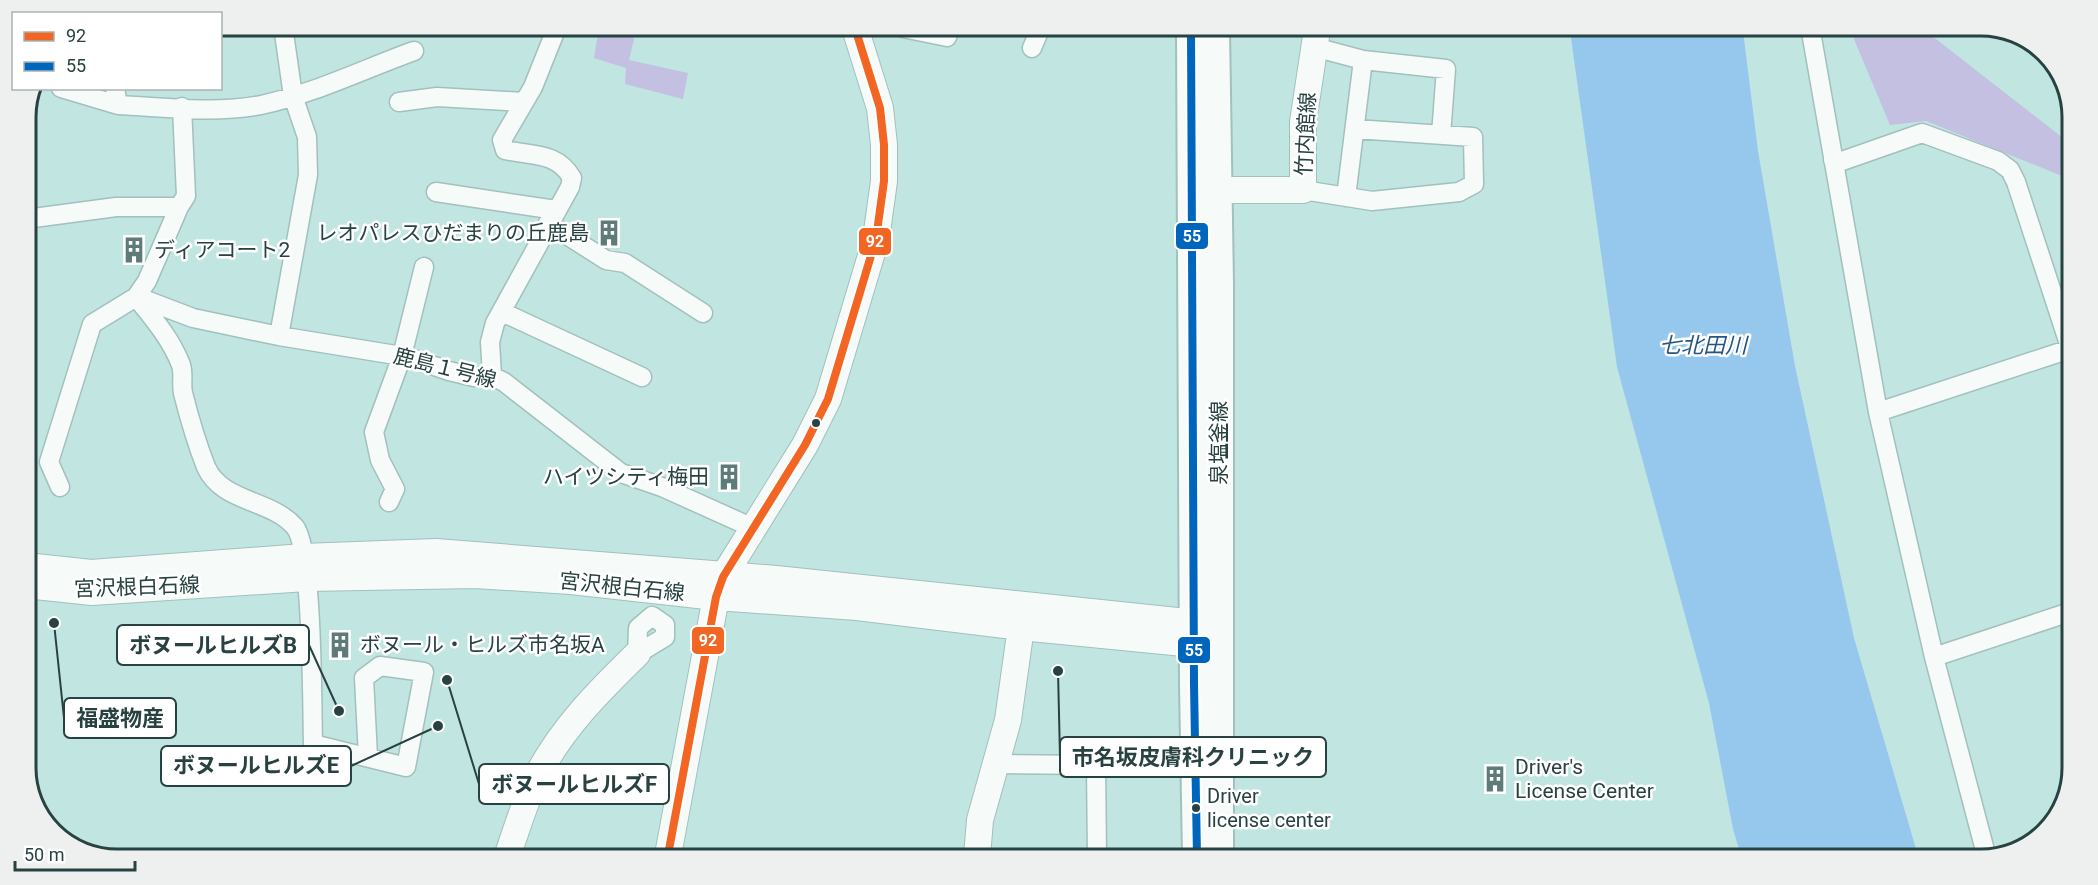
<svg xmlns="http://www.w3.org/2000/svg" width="2098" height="885" viewBox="0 0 2098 885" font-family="Roboto,'Noto Sans JP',sans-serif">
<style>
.green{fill:#c3c0e2}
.water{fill:#96c8ee}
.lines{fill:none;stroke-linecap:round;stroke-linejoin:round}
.street-casing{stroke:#a2c0bc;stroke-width:21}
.secondary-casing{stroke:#a2c0bc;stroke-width:28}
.primary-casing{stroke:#a2c0bc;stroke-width:32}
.street{stroke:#f6fbfa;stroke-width:18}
.secondary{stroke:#f6fbfa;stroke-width:26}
.primary{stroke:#f6fbfa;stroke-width:28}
.bus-1-casing{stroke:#fff;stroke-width:12}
.bus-2-casing{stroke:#fff;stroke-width:12}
.bus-1{stroke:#f26522;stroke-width:8}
.bus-2{stroke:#0065bd;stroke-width:8}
.bus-dot{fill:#274240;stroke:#fff;stroke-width:2}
.labels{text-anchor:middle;stroke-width:5;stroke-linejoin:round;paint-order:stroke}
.bus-label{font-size:20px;fill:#274240;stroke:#fff;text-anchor:start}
.street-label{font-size:21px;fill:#274240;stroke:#fff}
.poi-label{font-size:21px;fill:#274240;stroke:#fff;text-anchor:start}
.water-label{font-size:22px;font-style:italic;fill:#245683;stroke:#fff}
.rim{fill:none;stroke:#274240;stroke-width:3}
.leader{fill:none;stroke:#274240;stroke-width:2}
.callout-dot{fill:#274240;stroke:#fff;stroke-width:2}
.callout{fill:#fff;stroke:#274240;stroke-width:2}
.callout-label{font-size:22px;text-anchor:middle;font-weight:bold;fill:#274240}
.line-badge{stroke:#fff;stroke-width:2}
.badge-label{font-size:16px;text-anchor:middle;font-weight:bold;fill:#fff}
</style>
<rect width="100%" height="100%" fill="#c1e5e1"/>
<path class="green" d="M599 27H637L629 60 688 73 683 99 625 84 626 68 594 58Z
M1851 32H1927L2072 145V180L1926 121 1890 125Z"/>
<path class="water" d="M1570 31H1743L1758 151 1795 366 1854 638 1919 859H1742L1733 829 1709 703 1617 367Z"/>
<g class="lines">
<g class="street-casing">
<path id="street" d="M903 28 947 37 950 29
M1811 32 1878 412 1934 657 1987 858
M1314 47 1363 60
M1032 48 1040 29
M61 88 118 105
M115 88 118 105C164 107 216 114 261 105 313 94 364 69 414 51
M399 102 437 97 524 102
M1833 160 1842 161 1922 133 1998 161 2010 170 2016 182 2070 347
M1303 190 1372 201 1459 192 1474 184 1473 137 1355 129
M436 192 556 210
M1346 197 1363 60 1446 69 1441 135
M179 207 186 196 182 107
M26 219 116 207H179L147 281 136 297 92 324 49 462 60 487
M548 223 606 260 625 263 703 313
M136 297C153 318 171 339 181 365 184 374 181 384 183 393 189 417 197 444 206 467 222 503 271 499 295 527 313 549 312 707 313 744L406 767 424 672 380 666 364 678 368 757
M138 297 193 318 279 336 408 357 449 371 474 377 492 376 504 382 621 473 662 487 753 528
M502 312 642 377
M279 336 308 175 307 137 293 96 283 26
M492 376 490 342 495 323 570 187 572 178C557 152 533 156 505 150L502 140 533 87 557 27
M1878 412 2070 349
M389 502 395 489 380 460 374 432 402 356 424 267
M26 603 33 575
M652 616 665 625V637L637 654 638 628Z
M1934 657 2067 613
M995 764 1096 765 1097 856"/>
</g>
<g class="secondary-casing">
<path id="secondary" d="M1218 190H1303V122L1317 30
M26 566 91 573 303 557 436 552 776 579 1215 625
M26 585 92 592 307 578 475 575 571 581 716 597 857 607 1021 627 1214 646
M508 854C517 828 525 801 537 776 562 728 599 691 637 654
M668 855 716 597 723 577 805 445 828 399 876 239 884 181V145L880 108 855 28
M977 856 980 820 1008 720 1021 627"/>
</g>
<g class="primary-casing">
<path id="primary" d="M1191 29 1194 684 1197 857
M1215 29 1219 285V857"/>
</g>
<use href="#street" class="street"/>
<use href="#secondary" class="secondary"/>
<use href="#primary" class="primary"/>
<g class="bus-1-casing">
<path id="bus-1" d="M668 855 716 597 723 577 805 445 828 399 876 239 884 181V145L880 108 855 28"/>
</g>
<g class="bus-2-casing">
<path id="bus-2" d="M1191 29 1194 684 1197 857"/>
</g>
<use href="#bus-1" class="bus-1"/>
<use href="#bus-2" class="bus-2"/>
</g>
<defs>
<g id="building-bare" transform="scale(2.07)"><path d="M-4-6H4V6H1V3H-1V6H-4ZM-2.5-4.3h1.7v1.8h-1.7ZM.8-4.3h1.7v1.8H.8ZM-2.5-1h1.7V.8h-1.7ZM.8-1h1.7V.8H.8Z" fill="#5d7b78" stroke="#fff" stroke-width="2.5" paint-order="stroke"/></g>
</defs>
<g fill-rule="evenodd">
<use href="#building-bare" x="609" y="233"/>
<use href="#building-bare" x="134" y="250"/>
<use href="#building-bare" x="729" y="477"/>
<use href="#building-bare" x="340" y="645"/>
<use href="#building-bare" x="1495" y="779"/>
</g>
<g class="bus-dot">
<circle cx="816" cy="423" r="5"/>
<circle cx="1196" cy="808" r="5"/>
</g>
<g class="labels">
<g class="bus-label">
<text x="1207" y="803">Driver<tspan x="1207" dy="24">license center</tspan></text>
</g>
<g class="street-label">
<text transform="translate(1306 134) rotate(-87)" y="7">竹内館線</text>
<text transform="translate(445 368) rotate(14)" y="7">鹿島１号線</text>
<text transform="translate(1219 443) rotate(-90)" y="7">泉塩釜線</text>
<text transform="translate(137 587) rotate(-2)" y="7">宮沢根白石線</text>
<text transform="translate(622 587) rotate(6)" y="7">宮沢根白石線</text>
</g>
<g class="poi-label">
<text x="589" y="240" text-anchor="end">レオパレスひだまりの丘鹿島</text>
<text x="154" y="257">ディアコート2</text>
<text x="709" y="484" text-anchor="end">ハイツシティ梅田</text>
<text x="360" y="652">ボヌール・ヒルズ市名坂A</text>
<text x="1515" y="774">Driver's<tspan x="1515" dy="24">License Center</tspan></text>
</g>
<g class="water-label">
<text x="1703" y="353">七北田川</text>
</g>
</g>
<path d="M0 0H2098V885H0ZM117 36H1981A81 81 0 0 1 2062 117V768A81 81 0 0 1 1981 849H117A81 81 0 0 1 36 768V117A81 81 0 0 1 117 36Z" fill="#eef0f0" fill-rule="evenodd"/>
<path class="rim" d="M117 36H1981A81 81 0 0 1 2062 117V768A81 81 0 0 1 1981 849H117A81 81 0 0 1 36 768V117A81 81 0 0 1 117 36Z"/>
<path class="leader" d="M339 711L309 645M54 623L64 718M1058 671L1060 757M438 726L351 766M447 680L479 784"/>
<g class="callout-dot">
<circle cx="339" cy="711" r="6"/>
<circle cx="54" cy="623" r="6"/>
<circle cx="1058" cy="671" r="6"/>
<circle cx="438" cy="726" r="6"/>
<circle cx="447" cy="680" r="6"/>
</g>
<g class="callout">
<rect x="117" y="625" width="192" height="40" rx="6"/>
<rect x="64" y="698" width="112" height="40" rx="6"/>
<rect x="1060" y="737" width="266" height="40" rx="6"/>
<rect x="161" y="746" width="190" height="40" rx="6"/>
<rect x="479" y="764" width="190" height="40" rx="6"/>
</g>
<g class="callout-label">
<text x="213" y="653">ボヌールヒルズB</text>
<text x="120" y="726">福盛物産</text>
<text x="1193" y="765">市名坂皮膚科クリニック</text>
<text x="256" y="773">ボヌールヒルズE</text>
<text x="574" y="792">ボヌールヒルズF</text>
</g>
<g class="line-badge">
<rect x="1175" y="222" width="34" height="28" rx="6" fill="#0065bd"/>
<rect x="858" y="227" width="34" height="29" rx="6" fill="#f26522"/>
<rect x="691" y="626" width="34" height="29" rx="6" fill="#f26522"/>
<rect x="1177" y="636" width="34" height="28" rx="6" fill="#0065bd"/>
</g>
<g class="badge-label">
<text x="1192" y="242">55</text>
<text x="875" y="247">92</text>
<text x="708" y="646">92</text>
<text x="1194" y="656">55</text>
</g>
<rect x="12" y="12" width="210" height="78" fill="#ffffff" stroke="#a9b3b3" stroke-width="1.5"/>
<rect x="24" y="32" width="30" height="9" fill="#f26522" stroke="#a9b3b3" stroke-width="1.5"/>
<text x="66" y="42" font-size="18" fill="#274240">92</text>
<rect x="24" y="62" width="30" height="9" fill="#0065bd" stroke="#a9b3b3" stroke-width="1.5"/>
<text x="66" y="72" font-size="18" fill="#274240">55</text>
<path d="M15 861v9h120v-9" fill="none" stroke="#274240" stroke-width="3"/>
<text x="24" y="861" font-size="18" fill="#274240" stroke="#ffffff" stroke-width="4.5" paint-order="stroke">50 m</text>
</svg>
